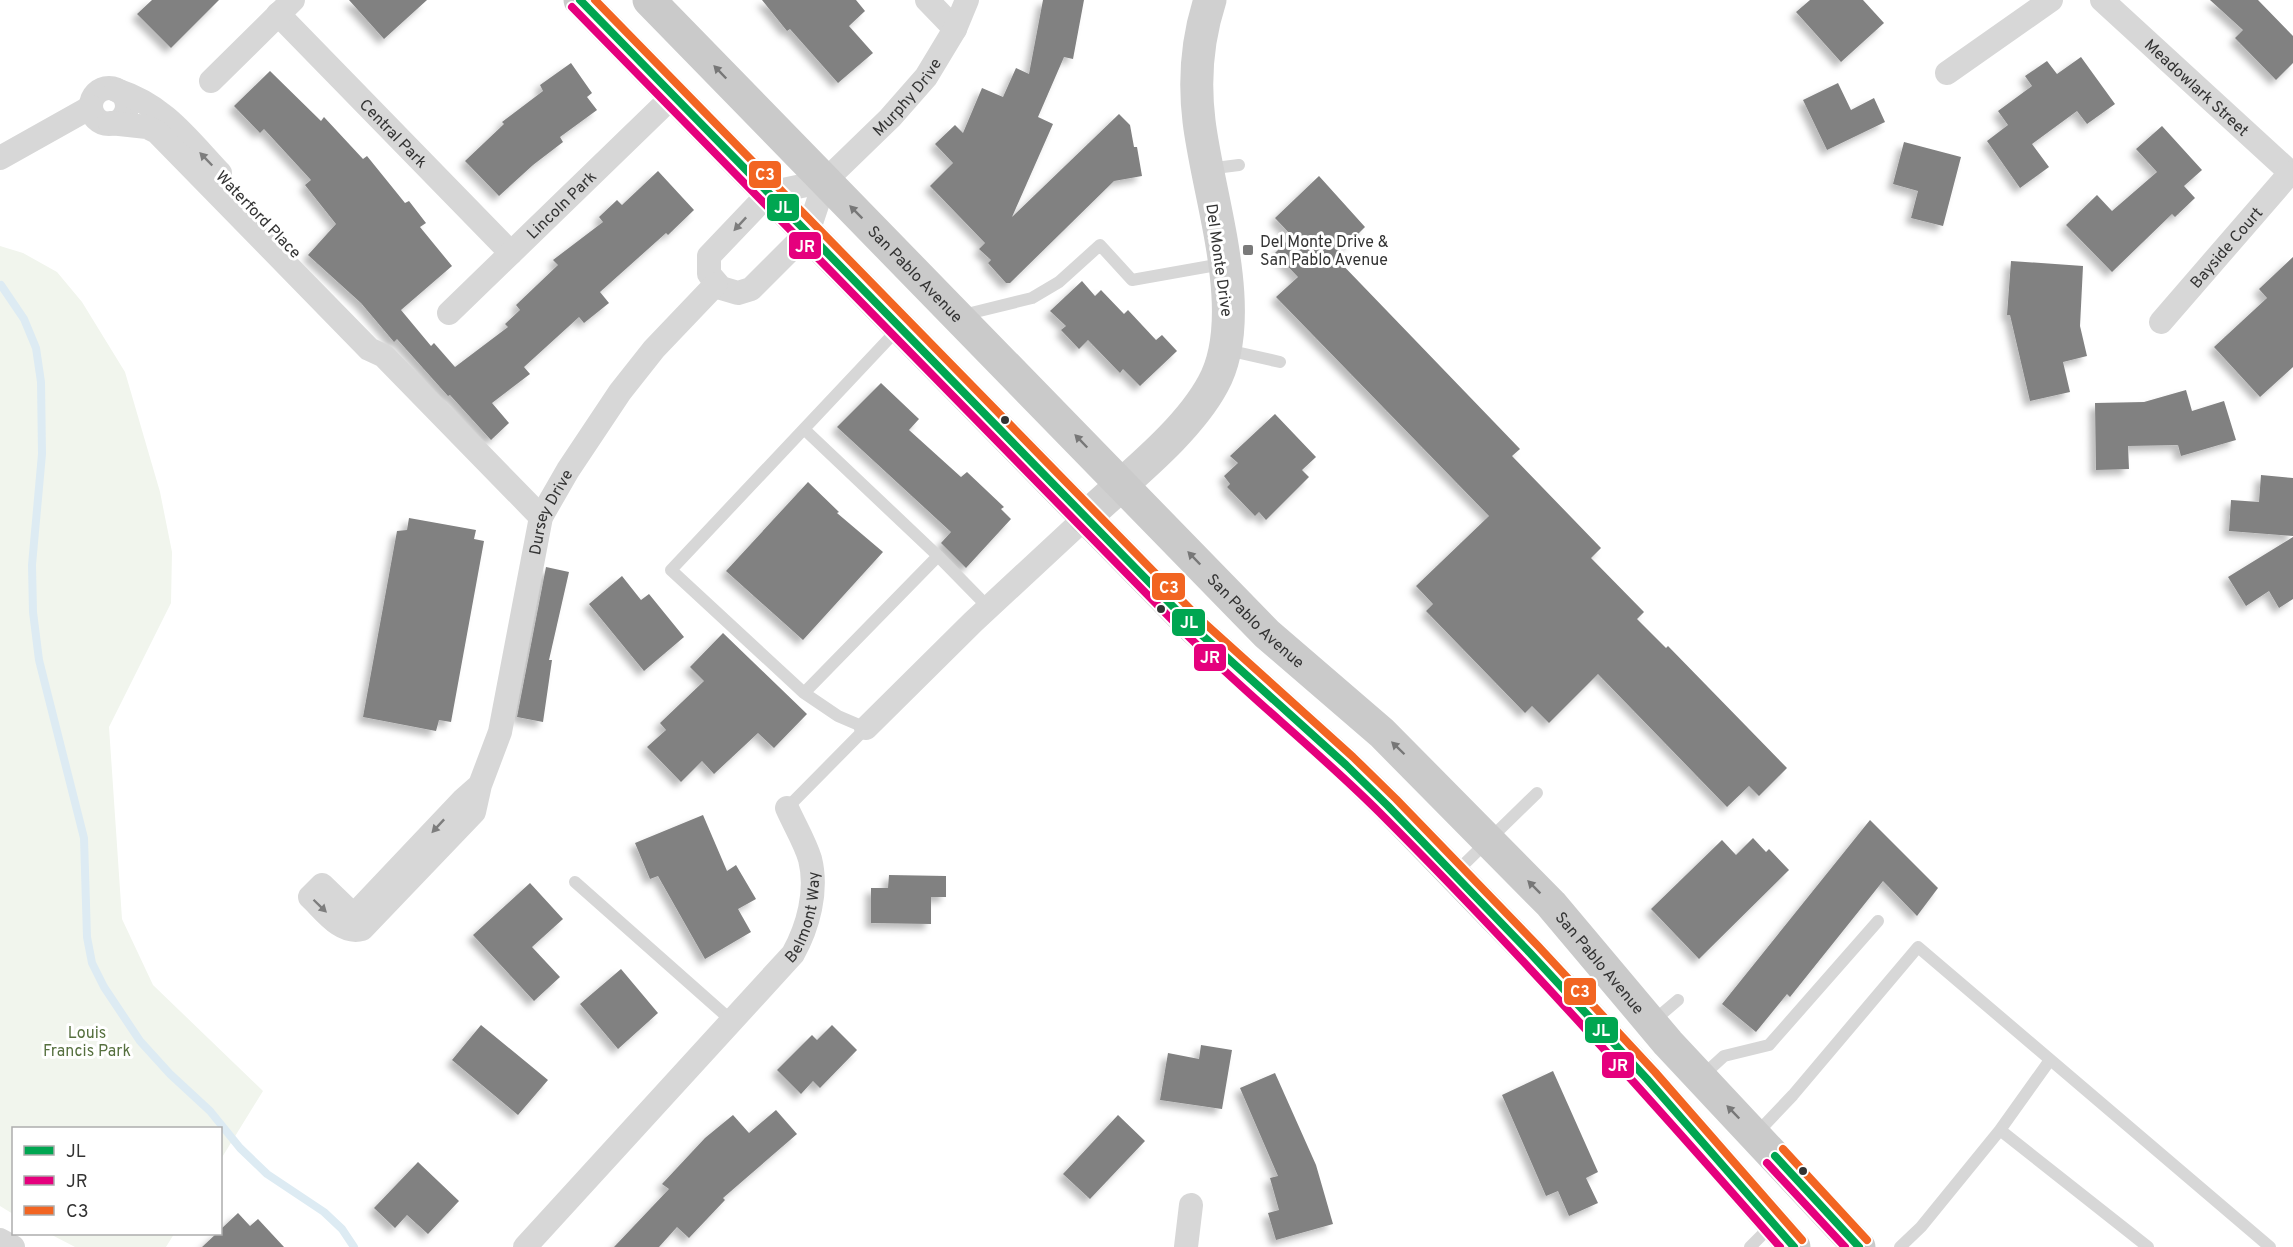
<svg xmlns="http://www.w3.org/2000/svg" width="2293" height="1247" viewBox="0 0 2293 1247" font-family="Overpass,sans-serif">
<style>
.green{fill:#f1f5ed}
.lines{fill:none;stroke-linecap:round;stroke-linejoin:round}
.stream{stroke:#ddebf3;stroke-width:8}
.building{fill:#818181;filter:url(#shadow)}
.lane{stroke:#d7d7d7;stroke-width:12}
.street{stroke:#d7d7d7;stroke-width:24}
.secondary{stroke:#d0d0d0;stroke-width:33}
.primary{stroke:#cacaca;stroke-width:33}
.bus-1-casing{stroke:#fff;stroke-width:12}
.bus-2-casing{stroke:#fff;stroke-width:12}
.bus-3-casing{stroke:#fff;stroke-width:12}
.bus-1{stroke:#00a651;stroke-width:8}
.bus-2{stroke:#e5007d;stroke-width:8}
.bus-3{stroke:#f26522;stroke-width:8}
.oneway{fill:#777}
.oneway2{fill:#7d7d7d}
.poi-dot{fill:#7a7a7a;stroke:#fff;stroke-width:2}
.bus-dot{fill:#333;stroke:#fff;stroke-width:2}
.labels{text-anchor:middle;stroke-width:6;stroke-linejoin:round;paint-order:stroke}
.street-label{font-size:16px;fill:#333;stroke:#fff}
.poi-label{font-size:16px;fill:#333;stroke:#fff;text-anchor:start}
.park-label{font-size:16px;fill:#56703f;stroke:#fff}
.line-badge{stroke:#fff;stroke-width:2}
.badge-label{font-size:16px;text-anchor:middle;font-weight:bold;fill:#fff}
</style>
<defs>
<filter id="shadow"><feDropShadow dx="-5.5" dy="5.5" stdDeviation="3" flood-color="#0004"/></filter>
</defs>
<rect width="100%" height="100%" fill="#fff"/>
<path class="green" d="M0 246 23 253 57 272 82 302 125 372 160 492 172 552 171 603 109 727 122 919 153 985 263 1091 221 1159 220 1128H14L13 1214 0 1206Z
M50 1234H174L166 1247H75Z"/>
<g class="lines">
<path class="stream" d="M1 285 24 319 36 348 41 382 42 454 32 565 33 612 39 660 84 838 87 937 92 963 104 987 140 1041 170 1074 210 1111 240 1148 267 1174 324 1212 342 1229 354 1247"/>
</g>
<path class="building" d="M152 0H219L171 48 137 14Z
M349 0H427L384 39Z
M762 0H856L865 11 849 26 873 53 838 83 790 29 787 31Z
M1043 0H1084L1073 59 1064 57 1038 117 1053 124 1012 217 1119 114 1130 125 1134 147H1137L1142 176 1114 181 1010 283H1006L988 263 991 260 979 249 985 243 930 186 953 163 935 144 955 125 963 133 982 88 1003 97 1016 68 1029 74Z
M1810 0H1863L1884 23 1841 62 1796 12Z
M2210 0H2258L2293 36V63L2276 80 2235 38 2243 30Z
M2081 57 2115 104 2087 124 2077 111 2032 144 2049 167 2020 188 1987 141 2008 125 1998 111 2032 86 2025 76 2047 61 2057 74Z
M571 63 592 93 587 97 597 110 560 137 563 142 533 165 499 196 465 161 504 124 502 122 543 91 540 85Z
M270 71 321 121 324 117 363 159 367 156 405 203 409 201 426 223 420 227 452 266 401 310 431 346 434 343 455 367 508 327 505 324 520 310 516 305 558 265 553 260 603 222 599 217 617 200 622 205 658 171 694 210 668 235 666 233 600 292 609 303 584 323 579 317 524 367 530 374 492 403 509 423 491 440 450 395 448 396 397 339 394 342 361 303 308 255 336 224 305 185 311 180 264 129 260 133 234 106Z
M1838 83 1851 110 1874 98 1885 122 1827 150 1803 100Z
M2162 126 2202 170 2184 186 2195 198 2175 217 2172 214 2112 272 2066 225 2097 195 2112 211 2157 172 2136 149Z
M1904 142 1961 157 1943 226 1911 218 1918 191 1893 184Z
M1319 176 1365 227 1335 257 1520 449 1512 456 1601 548 1591 558 1644 612 1637 619 1666 648 1668 646 1787 768 1759 796 1749 786 1727 807 1598 674 1549 723 1532 706 1525 713 1426 611 1433 604 1416 586 1489 516 1276 297 1298 277 1275 253 1292 236 1275 218Z
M2293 257V367L2260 397 2214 347 2267 298 2259 289Z
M2011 261 2083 266 2080 326 2087 356 2063 362 2070 392 2030 401 2010 315H2007Z
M1082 281 1095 296 1101 290 1124 314 1128 310 1156 340 1162 335 1177 351 1140 386 1123 369 1120 373 1088 340 1079 349 1061 330 1066 326 1050 311Z
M881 383 919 419 909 430 961 477 967 472 1004 507 1001 509 1011 519 966 568 941 543 951 532 837 427Z
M2186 390 2192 411 2224 401 2236 440 2181 456 2178 445 2128 446 2129 469 2096 470 2095 403 2144 402Z
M1275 414 1316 457 1302 470 1309 477 1266 520 1259 512 1255 516 1227 487 1230 484 1224 476 1238 463 1230 456Z
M2261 475 2293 478V536L2229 531 2231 500 2259 502Z
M808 482 839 512 837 513 883 552 803 640 726 571Z
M409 518 476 530 474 539 484 541 451 722 439 720 436 731 363 717 397 531 407 530Z
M2293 537V599L2279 608 2269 591 2246 606 2228 577Z
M546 567 569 572 549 660H552L543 722 517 717Z
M622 576 641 600 649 594 684 637 644 671 589 604Z
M723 633 807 714 774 748 758 733 714 774 702 761 681 782 647 747 666 730 660 723 704 681 690 667Z
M703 815 727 871 736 865 756 899 738 909 751 932 705 959 658 876 650 879 635 843Z
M1870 820 1938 888 1917 916 1883 881 1790 997 1787 994 1756 1032 1722 1004Z
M1753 838 1766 852 1769 849 1789 870 1699 959 1651 909 1722 840 1736 855Z
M889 875 946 876V897H931V924L871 923V888H888Z
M530 883 563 919 532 947 560 977 534 1001 473 935Z
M621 969 658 1013 618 1049 580 1004Z
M481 1025 548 1080 518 1115 452 1060Z
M832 1025 857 1050 820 1088 813 1081 801 1094 777 1070 812 1035 817 1040Z
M1201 1045 1232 1050 1222 1109 1160 1100 1168 1053 1199 1059Z
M1553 1071 1598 1172 1586 1178 1598 1203 1569 1216 1558 1191 1546 1196 1502 1095Z
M1275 1073 1316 1165 1333 1224 1276 1240 1268 1213 1279 1210 1270 1178 1278 1176 1240 1088Z
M776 1110 797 1134 723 1198 725 1200 689 1238 677 1227 659 1247H614L669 1189 662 1184 705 1138 733 1115 749 1133Z
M1118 1115 1145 1141 1090 1199 1063 1174Z
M418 1162 459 1201 428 1234 407 1215 395 1228 374 1208Z
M238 1213 250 1226 258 1219 284 1247H202L217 1233H220V1230Z"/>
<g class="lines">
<path class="lane" d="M1207 169 1239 165
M963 315 1032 298 1059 282 1100 245 1132 280 1222 264
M1227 350 1280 362
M938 556 988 607
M804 693 938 556 805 430
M787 808 866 728 838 716 804 693 671 570 898 329
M1455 873 1537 793
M575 882 732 1021
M1652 1022 1678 1000
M1701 1077 1724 1056 1769 1045 1878 921
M2000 1130 2050 1060
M1756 1134 1793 1095 1918 947 2270 1247
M1750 1247 1773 1224
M1900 1247 1921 1227 2000 1130 2148 1247"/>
<g class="street">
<path d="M927 0 955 29"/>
<path id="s1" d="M2102 0 2293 175"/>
<path id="s2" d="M278 14 511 253"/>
<path d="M1947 73 2051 0"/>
<path d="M211 81 293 0"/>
<circle cx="109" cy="106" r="18"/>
<path d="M116 90C165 106 186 137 220 173"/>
<path d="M110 123 147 127 157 132 369 349 384 356 541 517"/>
<path d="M0 158 91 107"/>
<path id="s3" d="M825 181 769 193 709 256V274L721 288 738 293 751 289 808 232 825 181 890 118 926 77 955 29 967 0"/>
<path id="s4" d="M449 313 673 96"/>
<path id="s5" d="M2161 322 2290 173"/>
<path d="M866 728 973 622 1085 518"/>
<path id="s6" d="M480 785 463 800 356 913 349 911 322 885 310 897C324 910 341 935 362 929L474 812 480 785 500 732 541 517 568 470 620 392 654 349 716 284"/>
<path d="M0 1240 13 1247"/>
<path id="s7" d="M525 1247 793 954C808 927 818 891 810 859 805 842 794 824 787 808"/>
<path d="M1186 1247 1191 1205"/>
</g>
<path class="secondary" d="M1085 518C1126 479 1186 434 1213 384 1251 315 1208 197 1199 121 1194 80 1197 40 1210 0"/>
<g class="primary">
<path d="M580 0 1193 627 1346 765 1388 806 1530 953 1647 1079 1794 1247"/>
<path id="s8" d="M649 0 1267 634 1382 733 1551 904 1668 1043 1859 1247"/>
</g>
<g class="bus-1-casing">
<path id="bus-1" d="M580 0 1193 627 1346 765 1388 806 1530 953 1647 1079 1794 1247
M1775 1156 1859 1247"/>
</g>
<g class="bus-2-casing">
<path id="bus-2" d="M572 7C775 215 977 423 1181 629 1244 693 1316 749 1379 812 1519 952 1650 1099 1780 1247
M1767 1163 1845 1247"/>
</g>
<g class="bus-3-casing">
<path id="bus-3" d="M595 0 1200 619 1353 757 1396 799 1538 946 1655 1072 1802 1240
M1783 1149 1867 1240"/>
</g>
<use href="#bus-1" class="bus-1"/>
<use href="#bus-2" class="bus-2"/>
<use href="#bus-3" class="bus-3"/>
</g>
<defs><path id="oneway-solid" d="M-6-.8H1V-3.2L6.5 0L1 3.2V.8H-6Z" transform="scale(1.5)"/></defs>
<g class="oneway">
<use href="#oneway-solid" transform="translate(720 72) rotate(-134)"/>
<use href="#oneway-solid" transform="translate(856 212) rotate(-135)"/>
<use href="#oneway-solid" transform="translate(1081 441) rotate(-134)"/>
<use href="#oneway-solid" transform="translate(1194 558) rotate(-134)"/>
<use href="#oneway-solid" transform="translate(1398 748) rotate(-136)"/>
<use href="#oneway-solid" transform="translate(1534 887) rotate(-135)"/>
<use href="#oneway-solid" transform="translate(1733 1112) rotate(-134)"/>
</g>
<g class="oneway2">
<use href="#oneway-solid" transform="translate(206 159) rotate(-134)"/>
<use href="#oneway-solid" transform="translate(740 224) rotate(133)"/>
<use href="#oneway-solid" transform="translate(438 826) rotate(133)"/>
<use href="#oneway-solid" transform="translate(320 906) rotate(44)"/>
</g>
<rect class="poi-dot" x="1242" y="244" width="12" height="12" rx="3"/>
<g class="bus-dot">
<circle cx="1005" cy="420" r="5"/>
<circle cx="1161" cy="609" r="5"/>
<circle cx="1803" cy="1171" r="5"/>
</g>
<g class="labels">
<g class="street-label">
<text dy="6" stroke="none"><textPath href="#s1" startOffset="129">Meadowlark Street</textPath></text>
<text dy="6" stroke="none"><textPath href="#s3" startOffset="464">Murphy Drive</textPath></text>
<text dy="6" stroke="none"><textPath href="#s2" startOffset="166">Central Park</textPath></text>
<text dy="6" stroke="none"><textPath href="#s4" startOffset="156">Lincoln Park</textPath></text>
<text transform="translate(259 214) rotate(46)" y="6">Waterford Place</text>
<text dy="6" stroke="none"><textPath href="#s5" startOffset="99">Bayside Court</textPath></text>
<text transform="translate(1220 260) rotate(82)" y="6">Del Monte Drive</text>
<text dy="6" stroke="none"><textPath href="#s8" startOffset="382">San Pablo Avenue</textPath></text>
<text dy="6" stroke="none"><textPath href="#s6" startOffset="777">Dursey Drive</textPath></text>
<text dy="6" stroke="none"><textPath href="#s8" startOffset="868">San Pablo Avenue</textPath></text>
<text dy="6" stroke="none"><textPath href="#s7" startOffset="436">Belmont Way</textPath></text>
<text dy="6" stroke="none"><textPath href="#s8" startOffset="1354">San Pablo Avenue</textPath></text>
</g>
<g class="poi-label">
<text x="1260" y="247">Del Monte Drive &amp;<tspan x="1260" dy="18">San Pablo Avenue</tspan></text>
</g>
<g class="park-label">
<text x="87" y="1038">Louis<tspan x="87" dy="18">Francis Park</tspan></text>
</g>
</g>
<g class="line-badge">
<rect x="748" y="160" width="34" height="29" rx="6" fill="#f26522"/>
<rect x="766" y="193" width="34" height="29" rx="6" fill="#00a651"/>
<rect x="788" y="231" width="34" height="29" rx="6" fill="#e5007d"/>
<rect x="1151" y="572" width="35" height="29" rx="6" fill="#f26522"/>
<rect x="1171" y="608" width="35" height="29" rx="6" fill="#00a651"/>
<rect x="1193" y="643" width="34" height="29" rx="6" fill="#e5007d"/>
<rect x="1563" y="977" width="34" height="29" rx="6" fill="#f26522"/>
<rect x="1584" y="1016" width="35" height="28" rx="6" fill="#00a651"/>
<rect x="1601" y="1051" width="34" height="28" rx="6" fill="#e5007d"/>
</g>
<g class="badge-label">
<text x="765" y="180">C3</text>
<text x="783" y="213">JL</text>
<text x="805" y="252">JR</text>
<text x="1169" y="593">C3</text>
<text x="1189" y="628">JL</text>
<text x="1210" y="663">JR</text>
<text x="1580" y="997">C3</text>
<text x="1601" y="1036">JL</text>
<text x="1618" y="1071">JR</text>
</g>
<rect x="12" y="1127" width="210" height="108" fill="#ffffff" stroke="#adadad" stroke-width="1.5"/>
<rect x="24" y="1146" width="30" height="9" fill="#00a651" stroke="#adadad" stroke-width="1.5"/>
<text x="66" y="1157" font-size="18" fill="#333333">JL</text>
<rect x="24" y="1176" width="30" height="9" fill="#e5007d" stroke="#adadad" stroke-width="1.5"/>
<text x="66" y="1187" font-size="18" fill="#333333">JR</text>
<rect x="24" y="1206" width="30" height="9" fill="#f26522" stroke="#adadad" stroke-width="1.5"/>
<text x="66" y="1217" font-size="18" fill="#333333">C3</text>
</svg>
